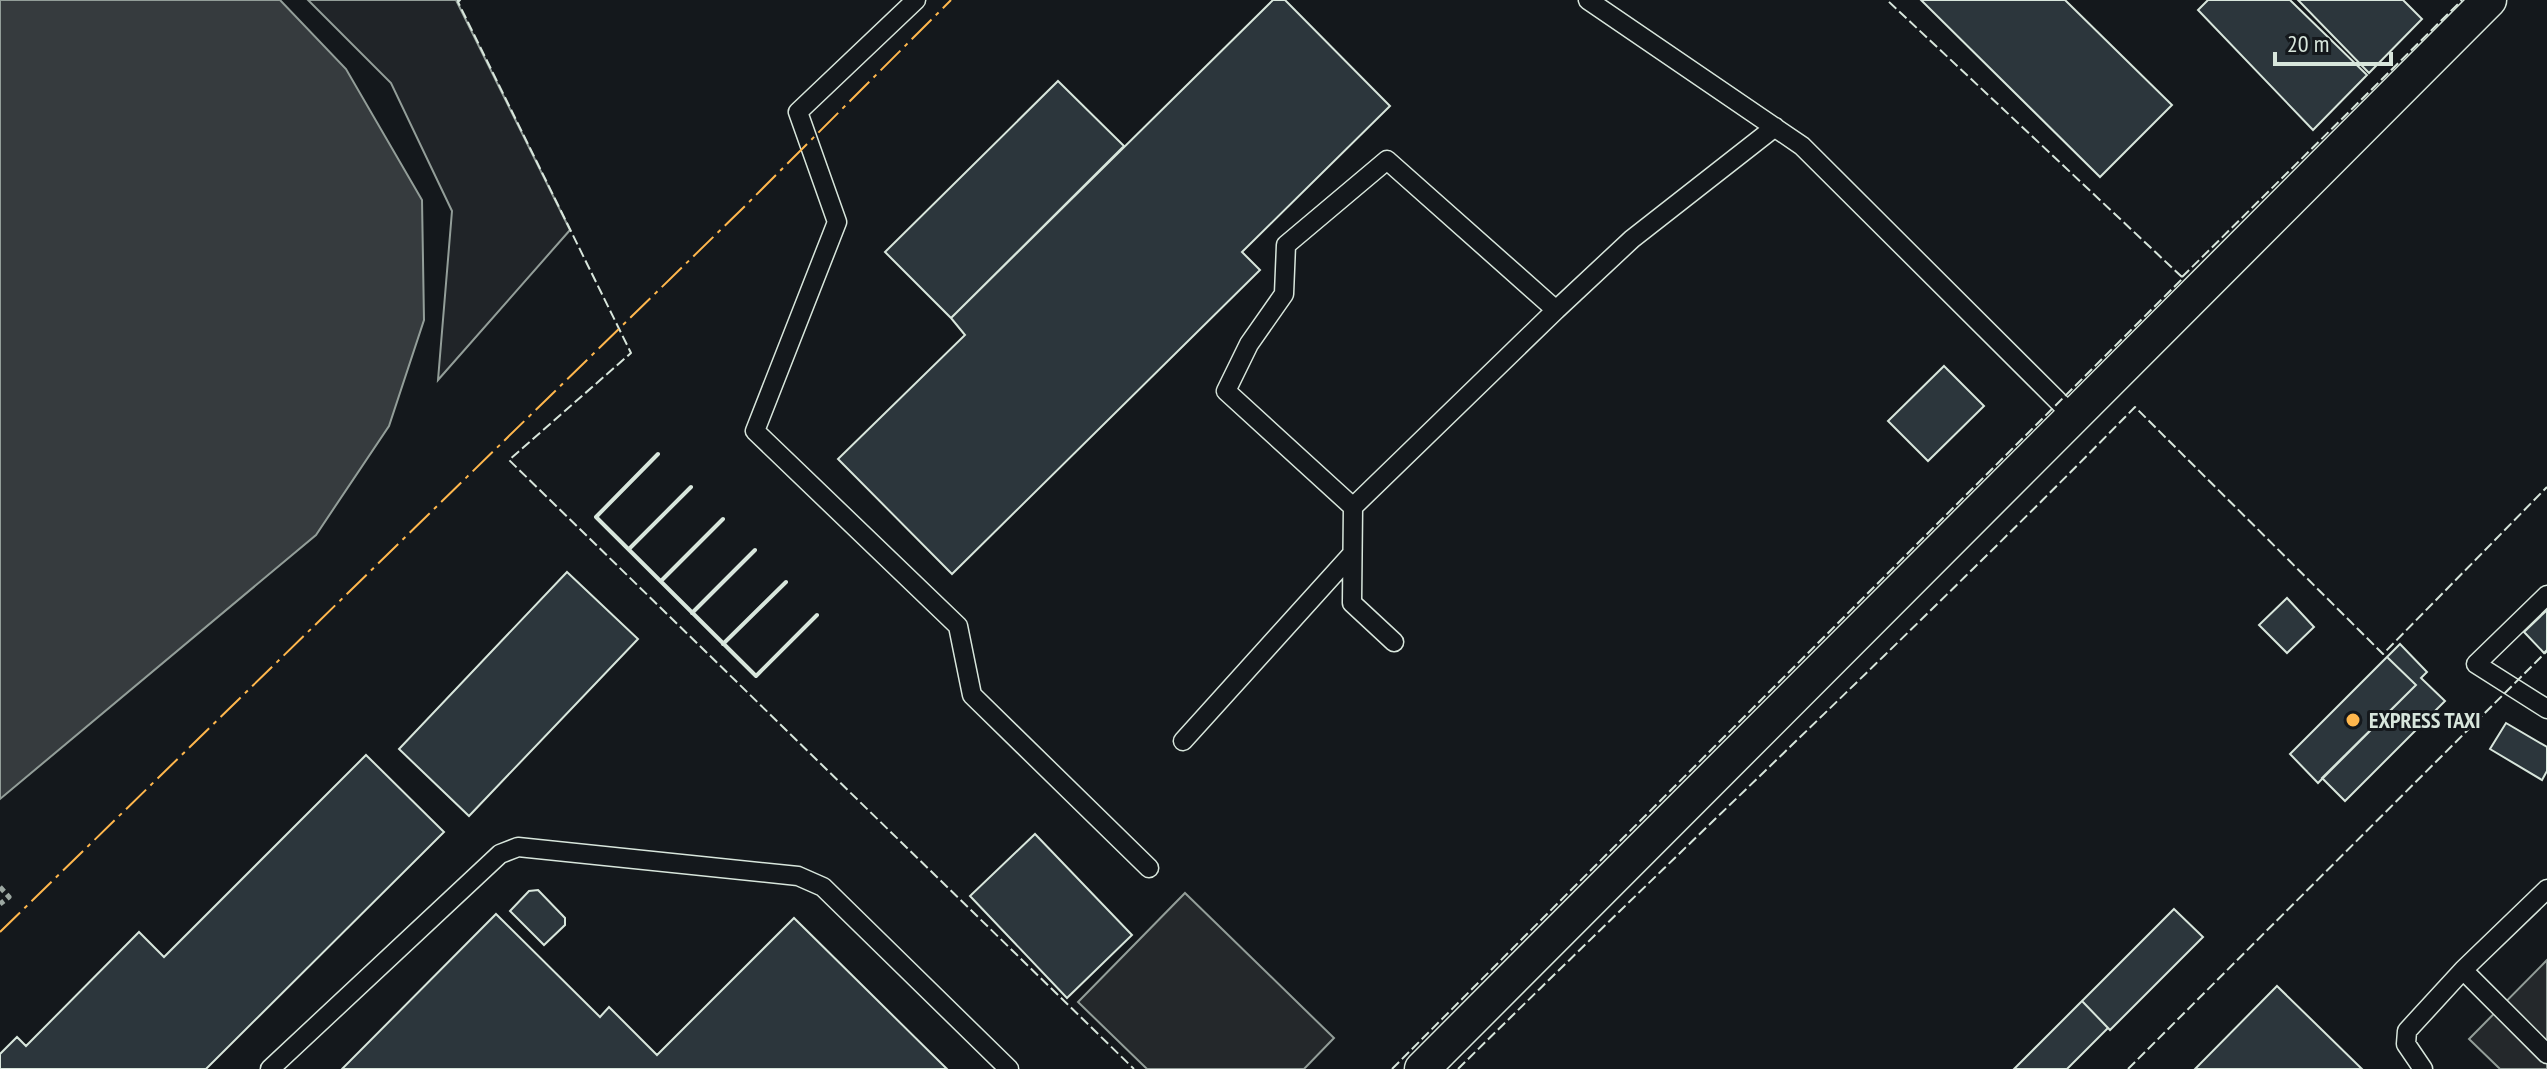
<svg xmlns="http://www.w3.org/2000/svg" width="2547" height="1069" viewBox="0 0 2547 1069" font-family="'PT Sans Narrow',sans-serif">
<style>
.green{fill:#202428;stroke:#939e99;stroke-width:2}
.parking{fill:#24282b;stroke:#939e99;stroke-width:2}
.water{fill:#363b3e;stroke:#939e99;stroke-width:2}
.building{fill:#2c363c;stroke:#d8e6dc;stroke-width:2}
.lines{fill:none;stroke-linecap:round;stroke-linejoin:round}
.service-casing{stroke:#d8e6dc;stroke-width:21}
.minor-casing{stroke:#d8e6dc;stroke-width:37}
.path{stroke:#9da8a2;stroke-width:5;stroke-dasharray:6 4;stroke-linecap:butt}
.service{stroke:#14181c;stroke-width:18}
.minor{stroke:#14181c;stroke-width:34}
.fence{stroke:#d8e6dc;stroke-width:2;stroke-dasharray:10 4;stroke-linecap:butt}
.wall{stroke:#d8e6dc;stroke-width:4}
.power{stroke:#ffb74d;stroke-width:2;stroke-dasharray:28 6 4 6;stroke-linecap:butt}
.poi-dot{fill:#ffb74d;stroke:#14181c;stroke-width:3}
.labels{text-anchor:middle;stroke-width:6;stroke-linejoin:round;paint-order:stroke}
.poi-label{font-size:22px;font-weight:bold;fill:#d8e6dc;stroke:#14181c;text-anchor:start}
</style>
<rect width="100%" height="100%" fill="#14181c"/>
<path class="green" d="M308 0H456L570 230 438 380 452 211 391 83Z"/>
<path class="parking" d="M1185 893 1334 1038 1304 1069H1147L1078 1002Z
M2547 960V1069H2500L2469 1039Z"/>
<path class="water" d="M0 0H280L346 69 422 200 424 320 389 426 316 535 0 799Z"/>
<path class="building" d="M1273 0H1285L1390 106 1242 252 1260 270 952 574 838 459 965 335 951 318Z
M1921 0H2065L2172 105 2100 177Z
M2208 0H2290L2367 75 2313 130 2198 10Z
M2298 0H2403L2422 19 2369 73Z
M1058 81 1124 146 951 318 885 252Z
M1944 366 1984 406 1928 461 1888 421Z
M567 572 638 639 469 816 399 749Z
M2287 598 2314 627 2287 653 2259 625Z
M2547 610V650L2544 653 2524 632Z
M2400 644 2427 672 2421 678 2445 701 2345 801 2322 778 2416 685 2387 657Z
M2387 657 2416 685 2318 783 2290 754Z
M2506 723 2547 747V771L2542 780 2490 749Z
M366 755 444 832 206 1069H0V1054L17 1037 26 1046 139 932 164 957Z
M1035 834 1132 935 1067 998 970 896Z
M538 890 565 918V925L544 945 510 911 529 891Z
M2174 909 2203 937 2110 1030 2082 1001Z
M496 914 600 1017 609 1007 657 1055 794 918 947 1069H342Z
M2277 986 2362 1069H2195Z
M2082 1001 2108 1028 2067 1069H2014Z"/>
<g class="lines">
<g class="service-casing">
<path id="service" d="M916 0 798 112 837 222 755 431 958 626 972 695 1149 868
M1588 0 1802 146 2073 416
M1556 310 1353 507 1226 391 1249 344 1284 294 1286 245 1387 160 1556 310 1632 239 1775 127
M1353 507 1352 603 1394 642
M2547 595 2476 664 2547 709
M1183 741 1352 554
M2547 889 2463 970 2547 1054
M270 1069 500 854 518 847 798 876 823 887 1009 1069
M2423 1069 2406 1044 2407 1031 2463 970"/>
</g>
<g class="minor-casing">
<path id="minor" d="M1422 1069 2489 0"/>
</g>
<path class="path" d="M0 887 9 897 0 904"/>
<use href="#service" class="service"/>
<use href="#minor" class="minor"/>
<path class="fence" d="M457 0H460L458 2 631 353 509 460 1134 1069
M2182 277 2462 0
M1392 1069 2183 278 1887 0
M1458 1069C1683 847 1914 632 2135 407L2383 654 2547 487
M2128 1069 2547 651"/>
<path class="wall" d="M658 454 596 517 756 676 817 615
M629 549 691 487
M661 581 723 519
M692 613 755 550
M723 644 786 582"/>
<path class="power" d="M0 932 745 206 951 0"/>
</g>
<circle class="poi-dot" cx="2353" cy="720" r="8"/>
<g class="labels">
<g class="poi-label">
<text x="2369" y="728">EXPRESS TAXI</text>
</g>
</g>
<path d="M2275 52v12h116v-12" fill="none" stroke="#d8e6dc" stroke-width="4"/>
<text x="2287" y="52" font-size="24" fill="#d8e6dc" stroke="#14181c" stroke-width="6" paint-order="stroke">20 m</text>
</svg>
